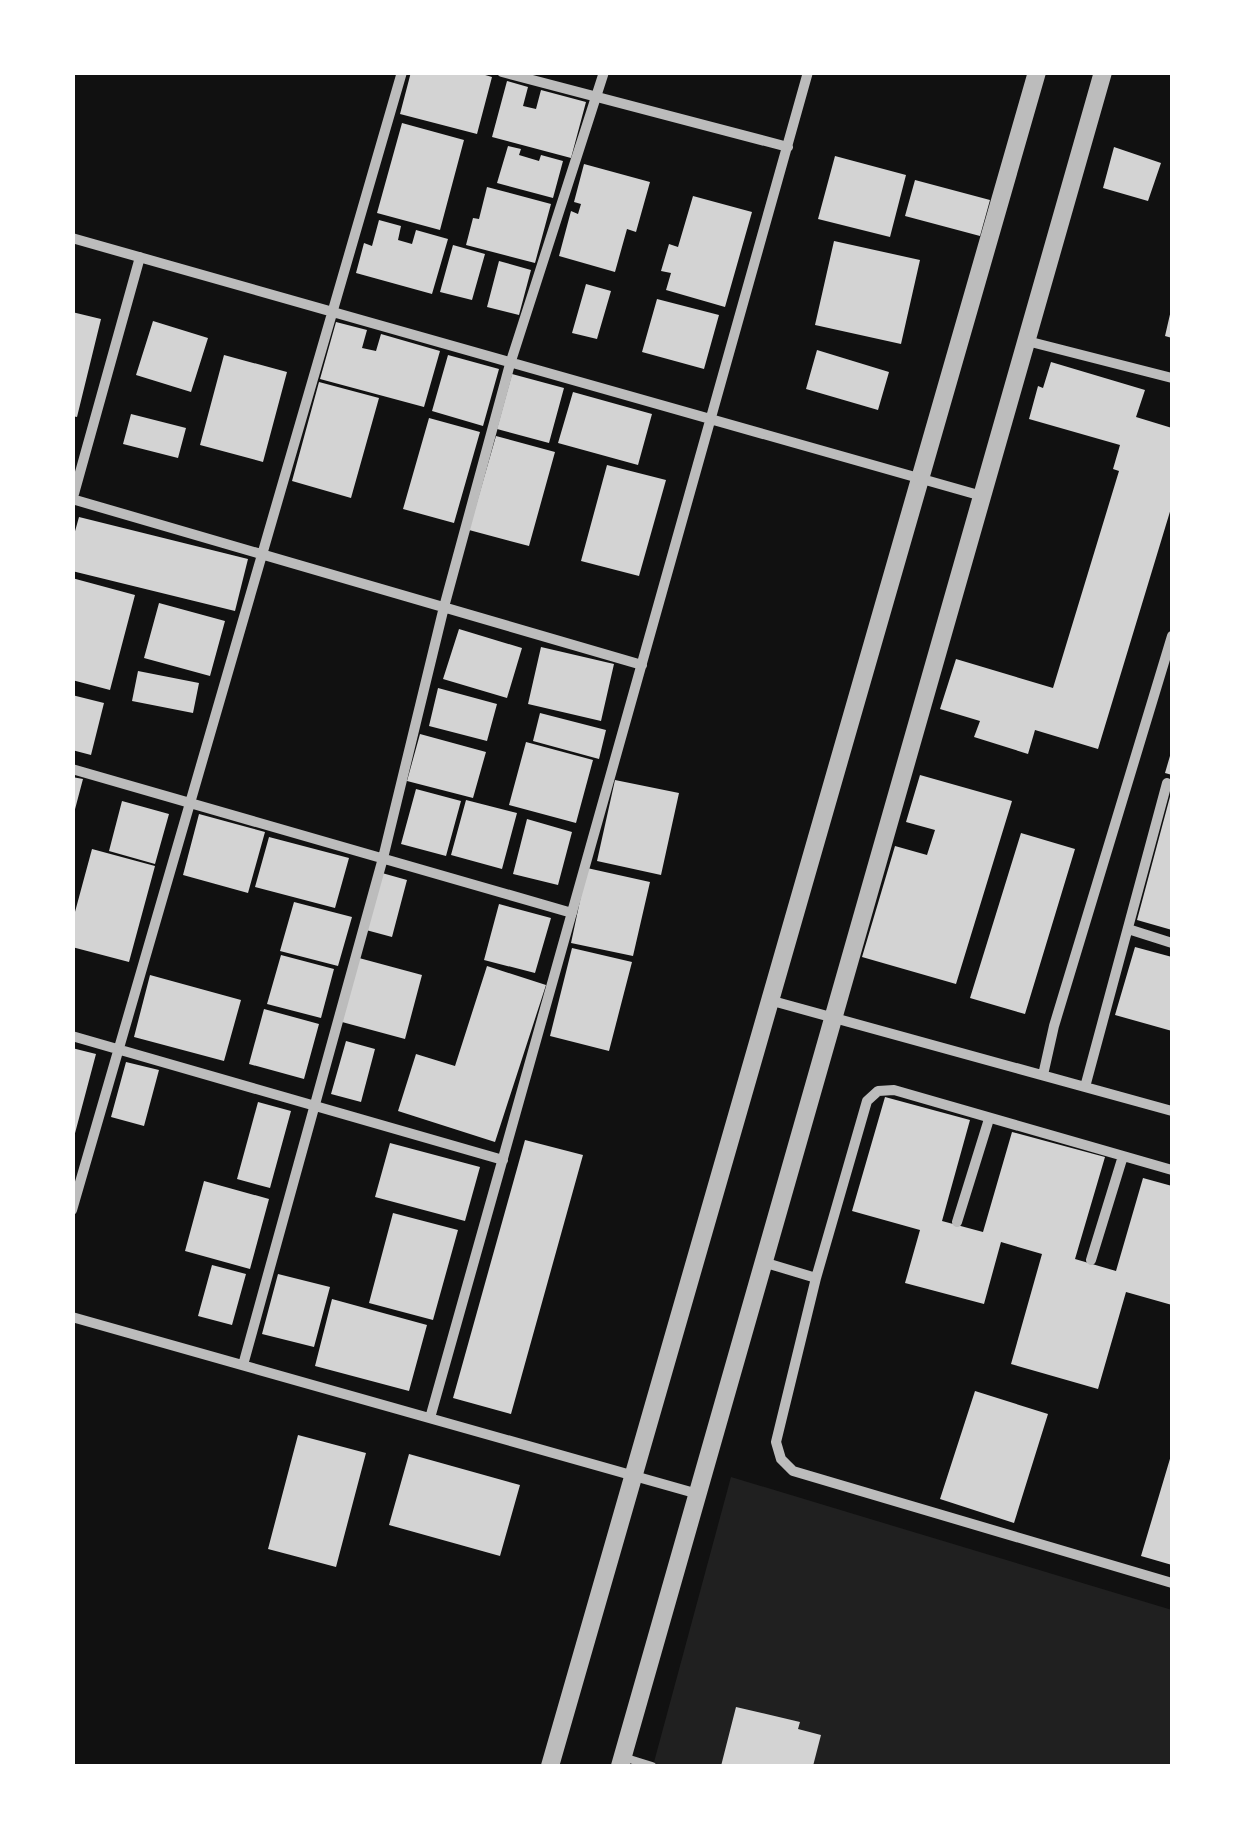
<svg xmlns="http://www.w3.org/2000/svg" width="1245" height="1839" viewBox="0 0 1245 1839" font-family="'Crimson Pro',serif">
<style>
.green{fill:#202020}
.building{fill:#d3d3d3}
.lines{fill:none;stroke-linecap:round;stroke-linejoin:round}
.service{stroke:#bcbcbc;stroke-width:8}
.minor{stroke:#bcbcbc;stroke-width:10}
.tertiary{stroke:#bcbcbc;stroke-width:18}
</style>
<rect width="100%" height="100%" fill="#111"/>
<path class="green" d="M731 1477 1172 1610V1766H653Z"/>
<path class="building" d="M411 72H475L492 77 477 134 400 114Z
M507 81 528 87 523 106 536 109 541 90 586 102 571 158 492 137Z
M402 123 464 140 440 230 377 213Z
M508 146 521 149 519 155 539 161 541 155 563 161 553 198 497 183Z
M1114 147 1161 163 1148 201 1103 188Z
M835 156 906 175 890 237 818 219Z
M584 164 650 182 636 232 627 229 615 272 559 256 571 211 578 214 581 204 574 202Z
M915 180 990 200 980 236 905 216Z
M487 187 551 204 535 263 466 245 473 218 479 219Z
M693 196 752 212 725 307 666 290 671 273 661 271 669 244 678 247Z
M379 220 401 226 398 240 412 244 416 230 448 239 432 294 356 273 364 243 372 246Z
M834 241 920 260 901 344 815 325Z
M453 245 485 254 472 300 440 292Z
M499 261 531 270 519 315 487 307Z
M586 284 611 291 597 339 572 333Z
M657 299 719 315 704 369 642 352Z
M1171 310H1172V338L1165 336Z
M72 312 101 319 77 417 72 416Z
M153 321 208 338 191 392 136 375Z
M336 322 367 330 362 348 376 351 381 334 440 351 424 407 320 379Z
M817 350 889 372 878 410 806 389Z
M224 355 287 372 263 462 200 445Z
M448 355 499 369 483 426 432 411Z
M1051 362 1145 390 1136 417 1172 428V505L1098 749 1035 730 1028 754 974 737 980 721 940 709 956 659 1053 688 1119 471 1113 469 1120 445 1029 419 1038 386 1043 388Z
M512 374 564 388 549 443 497 429Z
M319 382 379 398 351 498 292 481Z
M573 392 652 414 638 465 558 443Z
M131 414 186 428 178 458 123 444Z
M429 418 480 432 454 523 403 509Z
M496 436 555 452 529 546 469 530Z
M607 465 666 480 639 576 581 561Z
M79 517 248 559 235 611 72 571V542Z
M72 578 135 595 110 690 72 680Z
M159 603 225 621 210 676 144 658Z
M459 629 522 648 507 698 443 679Z
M541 647 614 664 601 721 528 704Z
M138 671 199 683 193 713 132 701Z
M438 688 497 704 487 741 429 726Z
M72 695 104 703 91 755 72 750Z
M540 713 606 730 599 759 533 741Z
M420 734 486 752 473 798 407 781Z
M526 742 593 760 576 823 509 805Z
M1172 749V775L1165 773Z
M920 775 1012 801 956 984 862 957 895 846 927 855 935 830 906 822Z
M72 777 83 779 74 813 72 812Z
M615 780 679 793 661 875 597 861Z
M416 789 461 801 446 856 401 844Z
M1171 793H1172V930L1137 920Z
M466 800 517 813 502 869 451 855Z
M122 801 169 814 155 864 109 851Z
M199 814 265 832 248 893 183 875Z
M527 819 572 832 558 885 513 874Z
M1021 833 1075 849 1025 1014 970 998Z
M269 837 349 858 335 908 255 887Z
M92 849 155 866 129 962 72 947V923Z
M587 868 650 882 633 956 571 943Z
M382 873 407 880 392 937 366 930Z
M294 902 352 917 338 966 280 951Z
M499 904 551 918 535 973 484 960Z
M1135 947 1172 957V1031L1115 1015Z
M572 948 632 962 609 1051 550 1036Z
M281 955 334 969 321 1018 267 1004Z
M359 958 422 975 405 1039 342 1022Z
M487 966 546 985 495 1142 398 1111 416 1054 455 1066Z
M150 975 241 1000 224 1061 134 1037Z
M264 1009 319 1024 304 1079 249 1064Z
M346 1041 375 1049 361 1102 331 1094Z
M72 1048 96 1054 74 1137H72Z
M126 1062 159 1070 144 1126 111 1117Z
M885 1097 970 1120 942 1221 983 1232 1012 1132 1105 1157 1075 1259 1116 1271 1143 1178 1172 1186V1305L1126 1292 1098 1389 1011 1364 1042 1254 1001 1242 984 1304 905 1283 920 1230 852 1211Z
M258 1102 291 1111 270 1188 237 1179Z
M525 1140 583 1155 511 1414 453 1398Z
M390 1143 480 1167 465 1221 375 1197Z
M204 1181 269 1199 250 1269 185 1251Z
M393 1213 458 1230 433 1320 369 1303Z
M212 1265 246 1274 232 1325 198 1316Z
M278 1274 330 1287 314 1347 262 1334Z
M332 1299 427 1325 409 1391 315 1366Z
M975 1391 1048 1414 1014 1523 940 1499Z
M298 1435 366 1453 336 1567 268 1549Z
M1172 1452V1565L1141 1556Z
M409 1454 520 1485 500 1556 389 1525Z
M736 1707 800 1722 798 1729 821 1735 813 1766H721Z"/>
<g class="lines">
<path class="service" d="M623 1757 652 1766"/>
<path class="minor" d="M502 72 788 147
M72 238 982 496
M1027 341 1172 378
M72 499 642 665
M72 501 140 257
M72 769 572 913
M1128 929 1172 943
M769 1000 1172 1111
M72 1036 503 1160
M1043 1075 1054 1026 1172 636
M1085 1087 1167 783
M72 1210 402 72
M957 1222 989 1119
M1091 1260 1123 1156
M763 1262 816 1278 776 1442 781 1459 793 1471 1172 1583
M816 1278 867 1101 878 1091 894 1090 1172 1170
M72 1317 698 1494
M243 1365 383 858 444 607 510 364 604 72
M430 1418 808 72"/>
<path class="tertiary" d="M550 1766 1037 72
M620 1766 1103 72"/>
</g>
<rect width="1245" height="1839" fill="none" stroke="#ffffff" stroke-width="150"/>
</svg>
